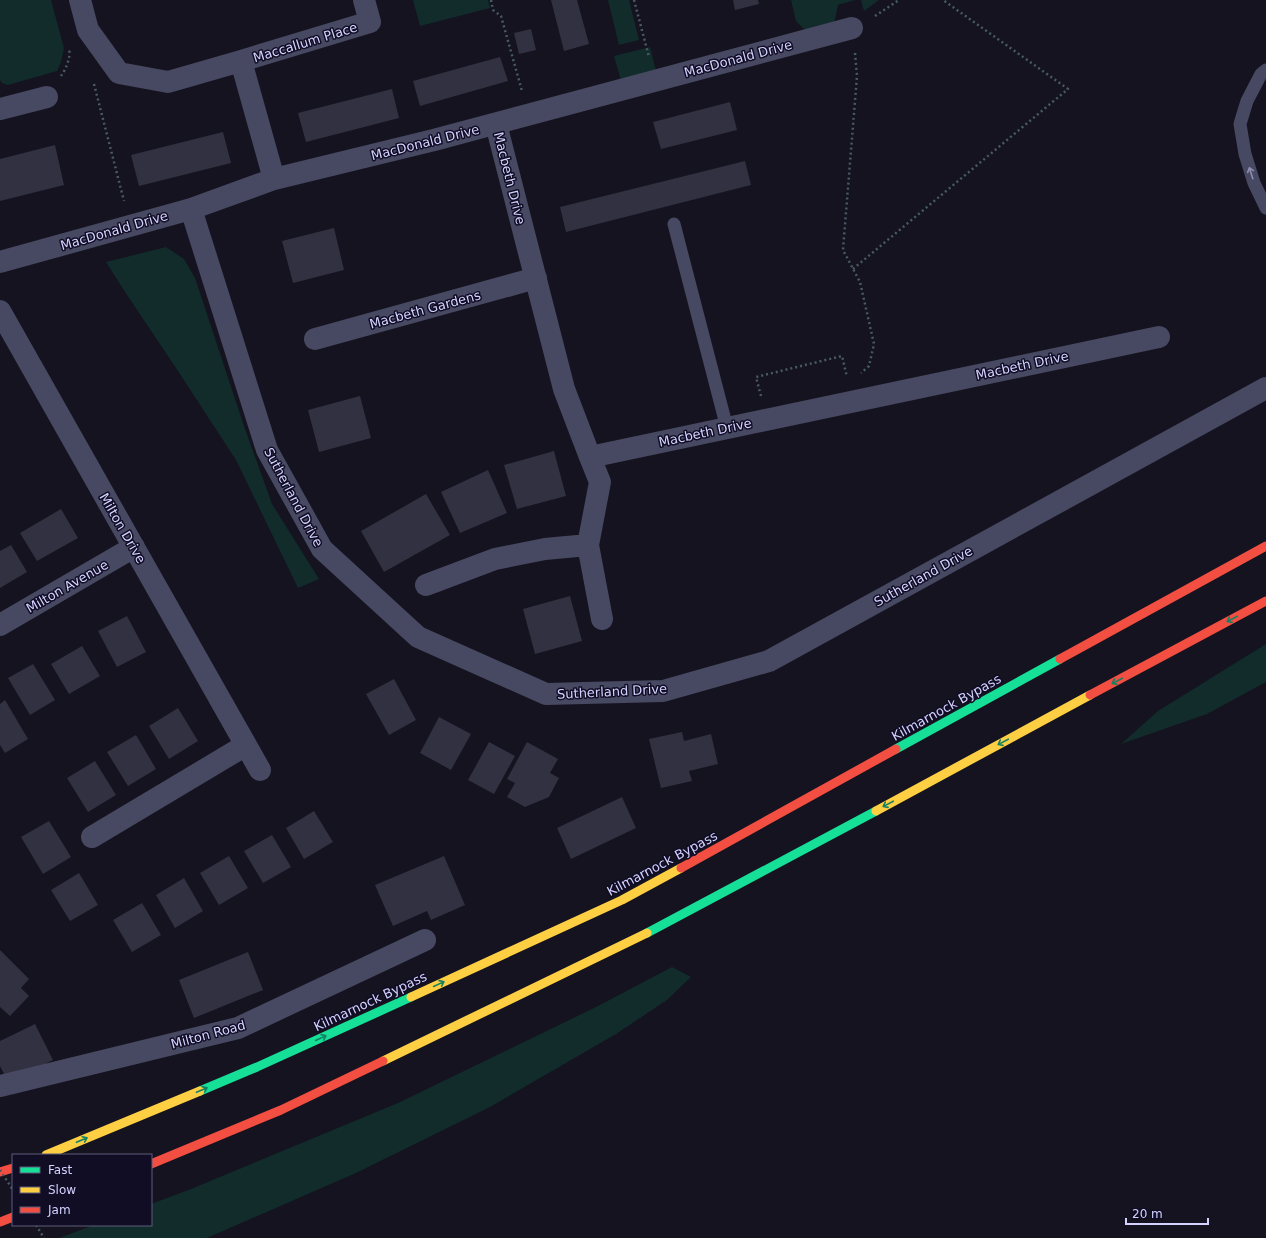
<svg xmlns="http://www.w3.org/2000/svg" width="1266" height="1238" viewBox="0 0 1266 1238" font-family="'DejaVu Sans',sans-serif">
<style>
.green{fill:#112c2a}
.building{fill:#323142}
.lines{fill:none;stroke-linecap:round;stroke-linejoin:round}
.path{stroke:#495a67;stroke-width:2.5;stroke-dasharray:2 3;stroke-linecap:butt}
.lane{stroke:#474861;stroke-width:13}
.street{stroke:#474861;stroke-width:22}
.fast{stroke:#16e098;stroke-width:9}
.slow{stroke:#ffcf43;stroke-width:9}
.jam{stroke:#f24e42;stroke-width:9}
.path-bridge{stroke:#495a67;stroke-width:2.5;stroke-dasharray:2 3;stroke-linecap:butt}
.oneway{stroke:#8e8db0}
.oneway2{stroke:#138164}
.labels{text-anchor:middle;stroke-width:3;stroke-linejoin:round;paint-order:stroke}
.street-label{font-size:13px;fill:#d4d2ff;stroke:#100d25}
</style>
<rect width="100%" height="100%" fill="#14131f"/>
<path class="green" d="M0 0H51L64 48 61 62 57 71 8 85 2 83 0 80Z
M398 0H488L490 8 420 26 413 0Z
M608 0H629L639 40 619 45Z
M791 0H855L838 5 834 24 808 33 796 21Z
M861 0H879L864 11Z
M650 47 657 75 622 84 614 56Z
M166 247 184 259 195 278 244 426 272 504 319 579 298 588 236 460 176 368 127 295 106 262Z
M1266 644V682L1207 714 1121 744 1158 711Z
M672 967 691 977 667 1000 616 1034 490 1107 356 1173 207 1238H59L94 1225H151V1204L191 1189 398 1103 596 1007Z"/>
<path class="building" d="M551 0H577L589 44 564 51Z
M733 0H758L759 4 735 10Z
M531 29 536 50 519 54 514 33Z
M500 57 508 81 420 106 413 81Z
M392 89 399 118 306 142 298 113Z
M730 102 737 130 661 149 653 122Z
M223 132 231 163 139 186 131 155Z
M55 145 64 185 0 201V159Z
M745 161 751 185 566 232 560 207Z
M334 228 344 270 293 283 282 241Z
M360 396 371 438 319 452 308 410Z
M554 451 566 496 517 509 504 465Z
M488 470 507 513 460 533 441 492Z
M426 494 450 535 384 572 361 531Z
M61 509 78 538 37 561 20 533Z
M11 545 27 572 0 588V551Z
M570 596 582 641 535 654 523 609Z
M127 616 146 652 117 667 98 631Z
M82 646 100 676 69 694 51 664Z
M33 664 55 700 30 715 8 678Z
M394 679 416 720 389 735 366 694Z
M5 700 28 739 5 753 0 745V704Z
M178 708 198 741 169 759 149 726Z
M439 717 471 734 451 770 420 753Z
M682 732 684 741 711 734 718 764 689 771 692 781 661 788 649 739Z
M136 735 156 769 128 786 107 752Z
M489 742 515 756 494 794 468 780Z
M527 742 558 759 550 773 559 778 549 797 525 807 507 797 515 783 507 779Z
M95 761 116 795 88 812 67 778Z
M622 797 636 828 571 859 557 828Z
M314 811 333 842 304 859 286 828Z
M49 821 71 857 43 874 21 837Z
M272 835 291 867 263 883 244 851Z
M229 856 248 888 219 905 200 873Z
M444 856 465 905 431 920 427 911 393 926 375 885Z
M79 873 98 905 70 921 51 890Z
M184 878 203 911 175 928 156 895Z
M142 903 161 935 132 952 113 920Z
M0 950 29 979 21 988 29 996 10 1016 0 1007Z
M248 952 263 990 194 1018 179 980Z
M35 1024 53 1060 8 1082 0 1066V1041Z"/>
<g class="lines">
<path class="path" d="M491 0 493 10 501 16 522 91
M634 0 649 57
M875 16 899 0
M855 53 857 76 843 250 860 282 874 344 869 366 861 373
M61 76C66 69 71 57 69 49
M94 84 124 201
M853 269 1068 89 943 0
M761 396 756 377 842 356 847 377
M36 1225 44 1238"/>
<path class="lane" d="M1266 70 1261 74 1247 101 1240 124 1245 154 1254 183 1266 208
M674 224 727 428"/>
<path class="street" d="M80 0 88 30 119 73 168 82 241 61 370 22 364 0
M241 61 274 179
M0 109 47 97
M496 124 564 389 590 457 1159 337
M191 209 267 450 322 549 418 637 546 694 663 691 769 661 1266 388
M0 262 191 209 274 179 434 140 852 28
M0 311 260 770
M315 339 536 278
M590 457 600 482 588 545 602 619
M426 585 495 559 545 549 588 545
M0 625 134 547
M92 837 246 745
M0 1086 238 1028 425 940"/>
<path class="fast" d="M896 749 1060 659
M647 933 876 811
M200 1091 257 1067 411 997"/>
<path class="slow" d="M876 811 1090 695
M411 997 622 900 681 868
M383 1061 647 933
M46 1155 200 1091"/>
<path class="jam" d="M1060 659 1266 546
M1090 695 1266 601
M681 868 896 749
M151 1164 281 1110 383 1061
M0 1172 13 1168
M0 1222 13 1217"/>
<path class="path-bridge" d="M0 1170 13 1190"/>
</g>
<defs><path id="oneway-shaft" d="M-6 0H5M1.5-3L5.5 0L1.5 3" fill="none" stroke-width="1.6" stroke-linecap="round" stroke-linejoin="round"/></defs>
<use class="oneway" href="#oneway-shaft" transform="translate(1251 173) rotate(-108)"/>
<g class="oneway2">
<use href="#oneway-shaft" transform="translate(1232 619) rotate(152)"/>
<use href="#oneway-shaft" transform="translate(1117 681) rotate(152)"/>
<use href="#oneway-shaft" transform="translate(1003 742) rotate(152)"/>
<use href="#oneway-shaft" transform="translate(888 804) rotate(152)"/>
<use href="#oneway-shaft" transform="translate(439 984) rotate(-25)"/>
<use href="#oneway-shaft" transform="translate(321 1038) rotate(-25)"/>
<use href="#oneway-shaft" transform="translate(202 1090) rotate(-23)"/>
<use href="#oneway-shaft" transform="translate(82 1140) rotate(-23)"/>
</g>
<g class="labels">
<g class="street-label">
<text transform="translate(305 42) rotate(-17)" y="5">Maccallum Place</text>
<text transform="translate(738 58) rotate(-15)" y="5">MacDonald Drive</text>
<text transform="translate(425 142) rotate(-14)" y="5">MacDonald Drive</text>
<text transform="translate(510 178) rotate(76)" y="5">Macbeth Drive</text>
<text transform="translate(114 230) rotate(-16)" y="5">MacDonald Drive</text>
<text transform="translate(425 309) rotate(-15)" y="5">Macbeth Gardens</text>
<text transform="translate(1022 365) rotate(-12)" y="5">Macbeth Drive</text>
<text transform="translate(705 432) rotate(-12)" y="5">Macbeth Drive</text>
<text transform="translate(294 497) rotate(62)" y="5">Sutherland Drive</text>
<text transform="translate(123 528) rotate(60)" y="5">Milton Drive</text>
<text transform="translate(923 576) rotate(-29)" y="5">Sutherland Drive</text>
<text transform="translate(67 586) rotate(-30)" y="5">Milton Avenue</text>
<text transform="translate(612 691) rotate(-3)" y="5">Sutherland Drive</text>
<text transform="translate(946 707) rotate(-29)" y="5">Kilmarnock Bypass</text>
<text transform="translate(662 863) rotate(-28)" y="5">Kilmarnock Bypass</text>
<text transform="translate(370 1001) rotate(-25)" y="5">Kilmarnock Bypass</text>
<text transform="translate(208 1034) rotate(-15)" y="5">Milton Road</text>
</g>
</g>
<rect x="12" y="1154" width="140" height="72" fill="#100d25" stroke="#5e5c7c"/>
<rect x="20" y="1167" width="20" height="6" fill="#16e098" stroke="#5e5c7c"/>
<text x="48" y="1174" font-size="12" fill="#d4d2ff">Fast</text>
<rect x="20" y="1187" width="20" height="6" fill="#ffcf43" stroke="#5e5c7c"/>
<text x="48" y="1194" font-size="12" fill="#d4d2ff">Slow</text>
<rect x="20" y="1207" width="20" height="6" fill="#f24e42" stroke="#5e5c7c"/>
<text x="48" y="1214" font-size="12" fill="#d4d2ff">Jam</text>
<path d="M1126 1218v6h82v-6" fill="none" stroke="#d4d2ff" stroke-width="2"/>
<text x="1132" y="1218" font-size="12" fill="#d4d2ff" stroke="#100d25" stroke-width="3" paint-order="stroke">20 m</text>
</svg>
